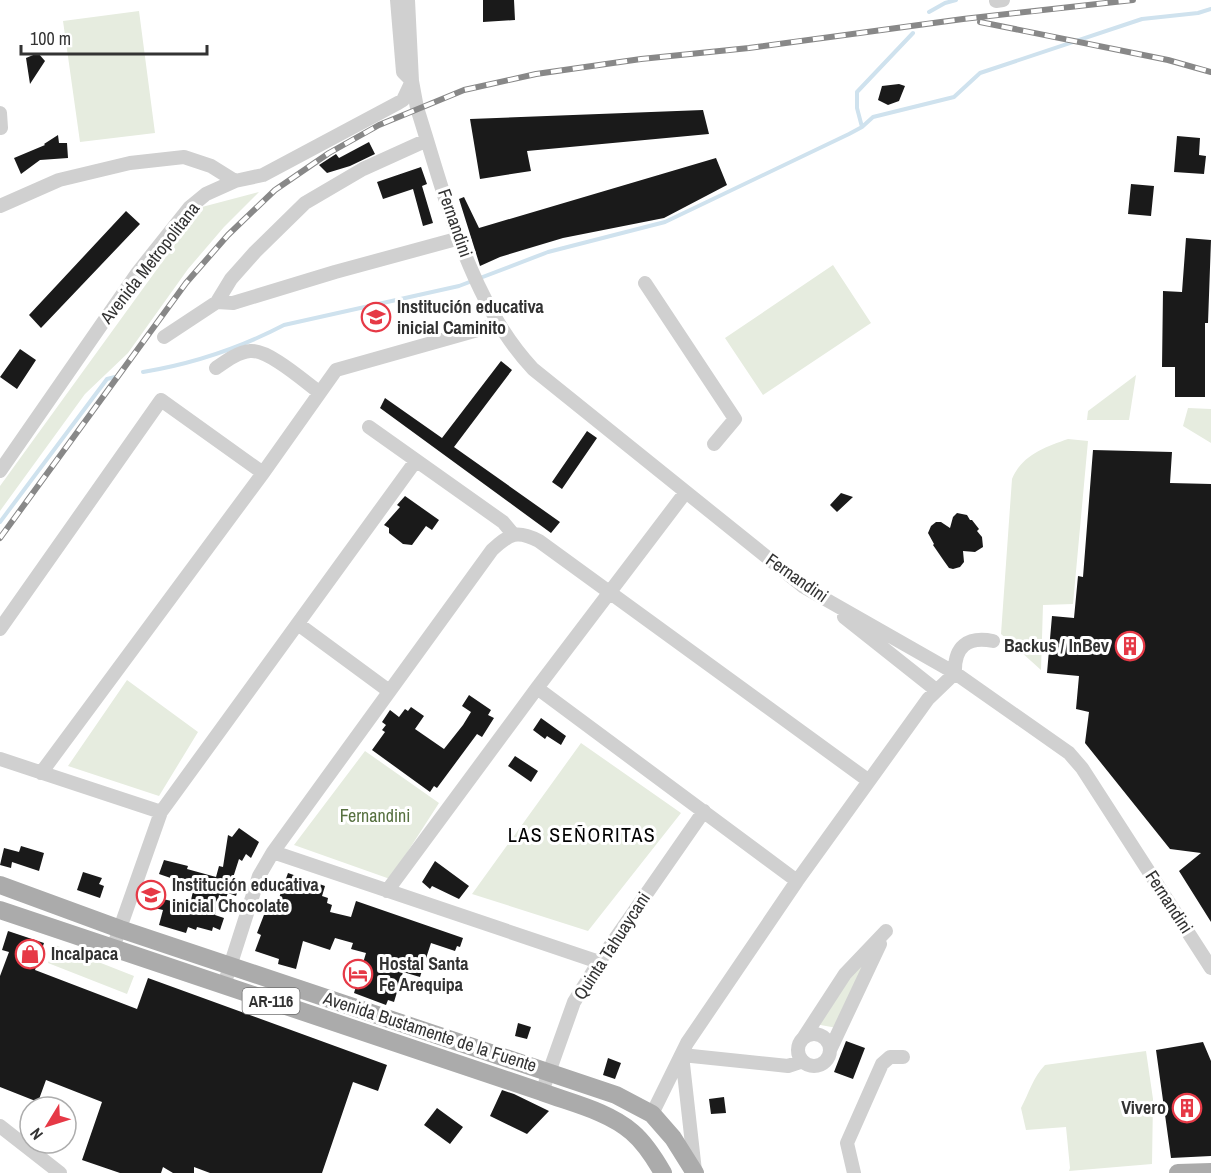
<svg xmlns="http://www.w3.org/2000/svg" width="1211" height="1173" viewBox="0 0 1211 1173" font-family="'Archivo Narrow',sans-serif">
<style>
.green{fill:#e6ecdf}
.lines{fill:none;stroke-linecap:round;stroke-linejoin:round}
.stream{stroke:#cfe2ee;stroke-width:4}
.building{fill:#1a1a1a}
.minor{stroke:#d0d0d0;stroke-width:14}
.major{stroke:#ababab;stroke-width:18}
.rail-casing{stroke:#888;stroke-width:6}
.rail{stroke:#fff;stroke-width:4;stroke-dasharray:11;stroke-linecap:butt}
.labels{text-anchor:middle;stroke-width:6;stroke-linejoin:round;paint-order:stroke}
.shield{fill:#fff;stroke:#707070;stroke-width:1.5}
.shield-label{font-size:16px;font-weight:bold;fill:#333}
.street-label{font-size:18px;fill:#333;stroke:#fff}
.poi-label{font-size:18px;font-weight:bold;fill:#333;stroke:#fff;text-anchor:start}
.park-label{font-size:18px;fill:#56703f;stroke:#fff}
.neighbourhood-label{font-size:20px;letter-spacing:1.5px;fill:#000;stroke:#fff}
</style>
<rect width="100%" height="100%" fill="#fff"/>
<path class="green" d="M139 11 155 133 80 142 63 21Z
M259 192 224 227 188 269 128 353 85 394 0 511V486L202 207Z
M833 265 871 323 763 395 725 338Z
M1136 375 1129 420H1087L1088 411Z
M1188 408 1211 409V443L1183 426Z
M1068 439 1088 441 1073 604 1043 605 1041 670 1001 634 1012 479C1022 455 1045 447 1068 439Z
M127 680 198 732 159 796 68 766Z
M581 743 681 813 588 931 472 894Z
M365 751 439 803 390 879 294 845Z
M55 945 134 976 127 994 48 963Z
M857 963H866L837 1028 815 1024Z
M1146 1051 1153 1099 1152 1164 1069 1171 1070 1168 1066 1127 1026 1130 1021 1108C1029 1093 1033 1077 1045 1065Z"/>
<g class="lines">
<path class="stream" d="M929 12 945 3 956 0
M862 127 857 108V92L913 33
M143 372C191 364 240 348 284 325L459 286 548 252 665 222 849 134 862 127 873 117 954 97 980 73 1142 19 1198 13 1211 9
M0 522 107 379 115 377"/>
</g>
<path class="building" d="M483 0H514L515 20 483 22Z
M38 53 45 61 30 84 26 58Z
M899 84 905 86 899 101 888 105 878 100 882 86Z
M703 110 709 134 527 151 531 171 480 179 470 119Z
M58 135 59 143H67L68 158 40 160 21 174 14 158 45 145 44 144Z
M1177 136 1200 138 1199 155 1206 156 1204 174 1174 172Z
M369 142 375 154 350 166 327 173 319 165 336 154 339 158Z
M716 158 727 185 664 218 563 238 500 257 480 266 459 199 464 197 479 228Z
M421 167 427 184 422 186 433 223 423 226 413 189 383 199 377 182Z
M1131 184 1154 186 1151 216 1128 214Z
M126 211 140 224 41 328 29 315Z
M1186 238 1211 240 1208 323H1205V397H1175V367H1162L1163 291 1182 292Z
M20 349 36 360 17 389 0 377Z
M501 361 512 370 454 447 560 522 551 533 380 408 385 398 442 438Z
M587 431 597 438 562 489 552 482Z
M1093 450 1172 452 1170 483 1211 484V922L1179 871 1201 853 1170 849 1085 743 1089 712 1076 709 1079 676 1047 673 1052 616 1074 618 1078 576 1083 577Z
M841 493 853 497 837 512 830 505Z
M405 496 439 520 432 530 426 526 412 545 403 544 389 533V528L384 525 400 507 397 505Z
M957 513 967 515 970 520H972L979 529 977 531 982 537 983 547 975 552 963 551 964 562 960 567 953 569 949 568 944 561 933 545 934 544 928 533 931 526 936 522H941L950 528 953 517Z
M469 695 491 710 488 715 494 718 482 737 477 734 437 788 434 786 430 792 372 750 385 732 382 730 386 725 382 722 390 710 399 717 405 709 408 711 411 707 424 716 415 729 444 749 463 725 471 712 462 706Z
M541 718 566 736 561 745 547 736 545 739 533 730Z
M515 756 538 771 531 782 508 766Z
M239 828 259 842 251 858 246 854 242 861 239 859 231 884 239 887 236 896 228 893 226 898 219 895 215 915 224 918 220 930 213 927 212 931 197 927 196 930 188 927 186 933 159 925 163 910 141 905 145 891 159 895 158 898 190 905 194 886 159 874 164 860 188 866 187 869 216 877 219 866 223 867 228 835 232 837Z
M21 846 44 853 39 871 12 862 11 868 0 865 4 848 19 852Z
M435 861 469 886 459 899 432 886 430 889 422 882Z
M83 872 102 878 99 884 104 886 100 898 77 890Z
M288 873 325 886 322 896 328 898 327 903 332 905 330 912 351 917 356 901 463 938 460 947 457 946 455 951 431 943 420 977 403 972 394 1002 388 1000 386 1005 354 993 366 953 351 949 353 943 335 938 330 950 303 941 296 969 278 964 279 959 255 951 261 935 257 933 267 907 275 909Z
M8 931 44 943 35 970 137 1009 148 978 387 1065 378 1091 353 1082 322 1173H210L194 1167V1173H173L163 1167 161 1173H120L82 1160 102 1102 46 1080 38 1102 0 1087V976L9 952 2 950Z
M518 1023 531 1027 527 1039 515 1036Z
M846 1041 865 1048 853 1079 834 1072Z
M1203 1042 1211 1061V1156L1171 1158 1156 1050Z
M608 1058 621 1063 615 1079 603 1075Z
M502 1090 514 1094 549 1111 527 1134 490 1116Z
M724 1097 726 1113 711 1114 709 1099Z
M437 1108 463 1127 450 1144 424 1125Z"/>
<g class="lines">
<path class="minor" d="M397 0 403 72 412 81
M408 0 412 81 417 108C445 195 469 301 533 369L804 587 955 673 1069 753 1082 768 1211 968
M996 1 1003 0
M0 113 1 128
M427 140 363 169 305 203 255 252 231 279 217 302 233 303 335 272 460 238
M0 206 59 180 130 163 184 157 211 166 235 181
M645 283 735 419 714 444
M164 337 217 302
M216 368C226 361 238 352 250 351 268 349 304 381 319 392
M369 427 503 522 513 534
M0 471 138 272 189 208 206 194 235 181 263 175 398 103 403 100 412 81
M844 617 936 690
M298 624 389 691
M0 629 161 400 263 473
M537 688 797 881
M0 759 161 812
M41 773 263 473 336 370 499 324
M273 852 599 962
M387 891 537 688 685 493
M113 948 161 812 415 462
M224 985 259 876 273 852 492 550C510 533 517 530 539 541L869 781
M798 1050a16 16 0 1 1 32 0a16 16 0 1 1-32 0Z
M804 1037 845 974 886 931
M830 1050 880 944
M682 1055 788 1066 803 1061
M682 1055 695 1171
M542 1092 574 1002 599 962 704 811
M652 1114 687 1043 797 881 928 699 955 673C954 647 967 636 993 641
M0 1126 60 1173
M854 1173 847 1143 882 1064 890 1057H903"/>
<path class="major" d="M0 885 120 929 616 1095 652 1114 673 1138 695 1173
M0 910 542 1092C571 1103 608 1111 632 1132 645 1143 655 1159 663 1173
M1178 1173 1211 1172"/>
<g class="rail-casing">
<path id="rail" d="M980 22 1168 60 1211 72
M0 538 186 283 228 235 275 190 329 153 379 125 464 90 536 74 641 59 749 48 963 19 1133 0"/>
</g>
<use href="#rail" class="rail"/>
</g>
<defs>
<g id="school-ring" transform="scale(1.5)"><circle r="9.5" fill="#fff" stroke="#e63946" stroke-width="1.5"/><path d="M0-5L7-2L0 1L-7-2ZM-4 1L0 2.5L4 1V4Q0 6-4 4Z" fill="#e63946"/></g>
<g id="building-ring" transform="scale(1.5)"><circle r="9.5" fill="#fff" stroke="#e63946" stroke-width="1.5"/><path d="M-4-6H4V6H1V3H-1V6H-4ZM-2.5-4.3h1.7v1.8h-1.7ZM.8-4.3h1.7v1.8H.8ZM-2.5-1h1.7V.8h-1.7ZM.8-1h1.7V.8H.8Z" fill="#e63946"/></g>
<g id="shop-ring" transform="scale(1.5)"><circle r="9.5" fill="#fff" stroke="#e63946" stroke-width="1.5"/><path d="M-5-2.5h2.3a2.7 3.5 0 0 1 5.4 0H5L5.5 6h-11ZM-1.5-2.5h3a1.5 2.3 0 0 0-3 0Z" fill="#e63946"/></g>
<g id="hotel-ring" transform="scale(1.5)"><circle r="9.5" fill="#fff" stroke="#e63946" stroke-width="1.5"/><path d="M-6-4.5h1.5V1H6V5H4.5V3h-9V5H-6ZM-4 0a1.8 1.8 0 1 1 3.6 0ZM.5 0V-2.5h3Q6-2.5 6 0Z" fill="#e63946"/></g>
</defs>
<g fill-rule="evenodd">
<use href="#school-ring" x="376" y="317"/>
<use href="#building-ring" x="1130" y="646"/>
<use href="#school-ring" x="151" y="895"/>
<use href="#shop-ring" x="30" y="954"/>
<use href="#hotel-ring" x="358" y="974"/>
<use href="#building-ring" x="1187" y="1108"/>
</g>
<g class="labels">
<rect class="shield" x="242.5" y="988" width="57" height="26" rx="4.5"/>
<g class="shield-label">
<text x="271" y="1007">AR-116</text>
</g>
<g class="street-label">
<text transform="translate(455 223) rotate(71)" y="6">Fernandini</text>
<text transform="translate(150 263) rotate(-52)" y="6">Avenida Metropolitana</text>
<text transform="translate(797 578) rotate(35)" y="6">Fernandini</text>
<text transform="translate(1169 902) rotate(57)" y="6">Fernandini</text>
<text transform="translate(612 946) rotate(-57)" y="6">Quinta Tahuaycani</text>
<text transform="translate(430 1032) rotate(18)" y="6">Avenida Bustamente de la Fuente</text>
</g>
<g class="poi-label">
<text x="397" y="313">Institución educativa<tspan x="397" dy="21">inicial Caminito</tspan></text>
<text x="1109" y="652" text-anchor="end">Backus / InBev</text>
<text x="172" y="891">Institución educativa<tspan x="172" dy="21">inicial Chocolate</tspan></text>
<text x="51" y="960">Incalpaca</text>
<text x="379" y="970">Hostal Santa<tspan x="379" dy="21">Fe Arequipa</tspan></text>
<text x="1166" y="1114" text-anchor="end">Vivero</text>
</g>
<g class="park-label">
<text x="375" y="822">Fernandini</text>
</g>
<g class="neighbourhood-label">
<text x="582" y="842">LAS SEÑORITAS</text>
</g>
</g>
<g transform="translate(48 1125) rotate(232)"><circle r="28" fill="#ffffff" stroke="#adadad" stroke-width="1.5"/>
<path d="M0-4.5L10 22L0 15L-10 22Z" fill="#e63946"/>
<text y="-9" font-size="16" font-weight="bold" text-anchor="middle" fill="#333333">N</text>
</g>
<path d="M21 45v9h186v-9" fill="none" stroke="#333333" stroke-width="3"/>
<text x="30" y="45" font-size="18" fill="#333333" stroke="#ffffff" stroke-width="4.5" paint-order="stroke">100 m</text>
</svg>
